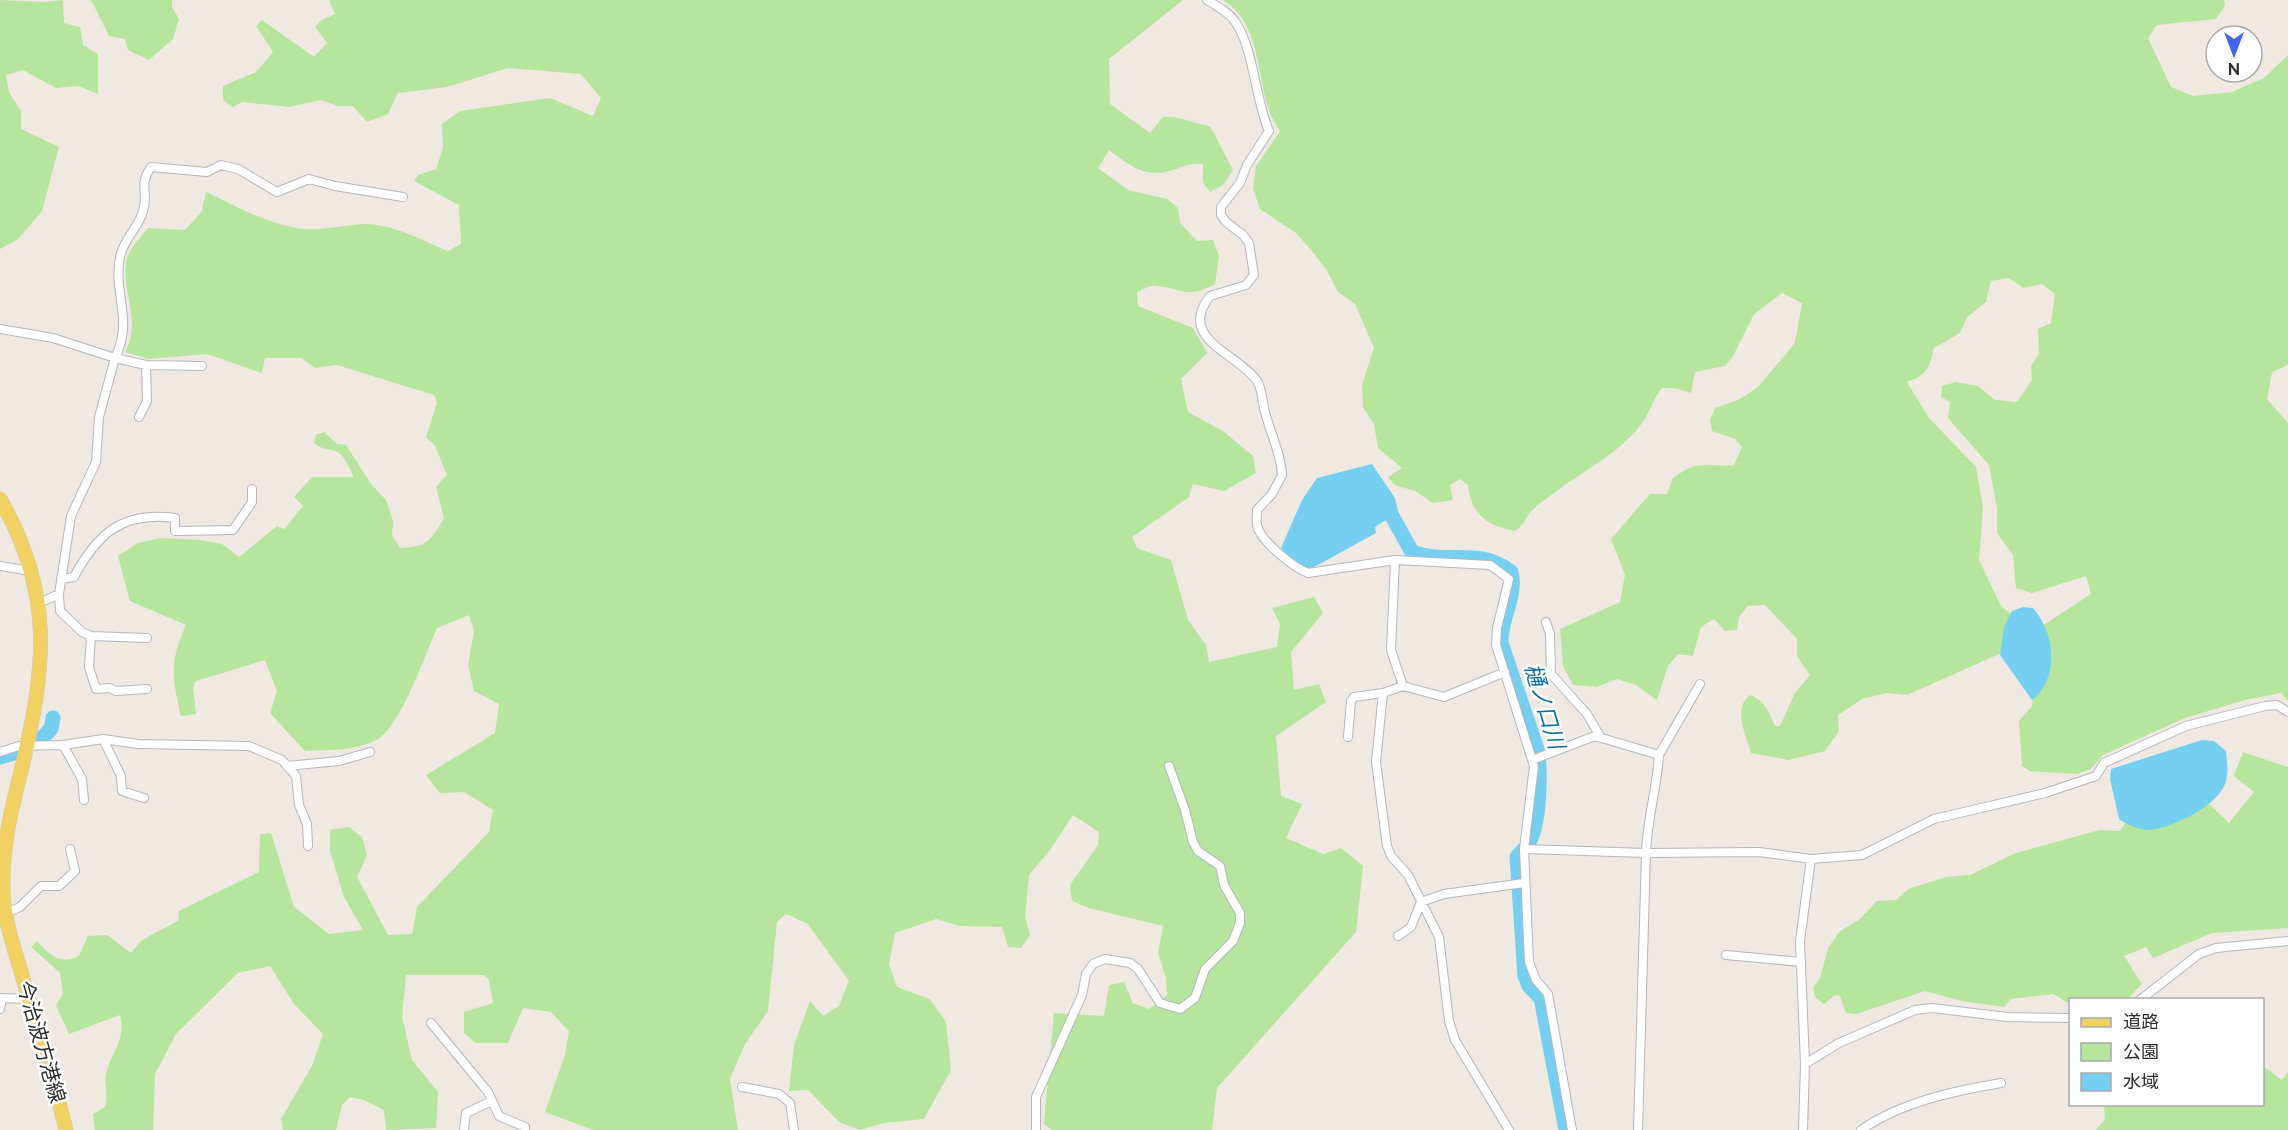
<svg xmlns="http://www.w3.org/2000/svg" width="2288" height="1130" viewBox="0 0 2288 1130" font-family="Raleway,'Noto Sans JP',sans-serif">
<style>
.green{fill:#b6e59e}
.water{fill:#75cff0}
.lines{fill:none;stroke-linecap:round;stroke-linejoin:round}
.river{stroke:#75cff0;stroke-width:15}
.street-casing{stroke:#b4b7c1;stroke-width:10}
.primary-casing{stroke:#c9c9c9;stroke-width:15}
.street{stroke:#fff;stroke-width:8}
.primary{stroke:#f2d163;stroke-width:14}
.labels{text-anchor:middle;stroke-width:5;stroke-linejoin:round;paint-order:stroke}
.street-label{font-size:21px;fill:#2e2e2e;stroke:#fff}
.water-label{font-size:22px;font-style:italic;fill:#0d6fa3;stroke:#fff}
</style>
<rect width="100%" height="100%" fill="#efe9e1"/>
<path class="green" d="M0 0 44 2 63 0 64 23 80 27 83 45 98 54V94L78 86 56 88 23 70 6 75 9 92 21 111V129L59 147 42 211 17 240 0 249Z
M91 0H172V7L179 19 173 39 149 60 128 50 125 39 109 36Z
M329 0H1183L1109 59 1110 104 1150 133 1163 117C1179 115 1193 124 1210 126L1233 170 1224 184 1210 192 1203 182V164C1186 163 1185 167 1170 171 1144 178 1128 164 1109 150L1098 168 1128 190 1167 199 1178 208 1180 223 1197 241 1213 240 1219 256 1215 284C1185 300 1183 288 1155 286 1150 285 1143 290 1137 292L1138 306 1193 328 1207 353 1181 379 1188 412 1223 431 1253 456 1256 473 1224 491 1193 484 1189 497 1132 537 1137 548 1171 560 1188 620 1206 645 1209 662 1277 647 1280 624 1272 608 1314 597 1323 613 1291 652 1294 690 1319 684 1326 702 1276 736 1281 796 1302 804 1286 838 1323 854 1341 848 1363 866 1356 932 1217 1088 1212 1130H1052L1044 1124 1054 1013 1104 1016 1109 985 1124 982 1133 1003 1149 1009 1167 995 1166 978 1158 953 1163 926 1089 908 1072 901 1070 885 1098 845 1099 832 1073 815 1050 850 1029 875 1025 917 1030 935 1021 948 1008 947 1002 927 960 926 936 919 895 933 889 964 897 987 930 999 946 1022 951 1070 924 1119 883 1123 860 1130 839 1122 808 1090 789 1091 794 1045 810 1001 823 1016 839 1006 849 981 808 924 786 914 777 922 768 1011 745 1044 730 1079 738 1130H593L545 1112 565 1055 569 1031 551 1012 523 1008 508 1043H476L464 1033V1012L493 1003 489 980 484 975H406L402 1017 412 1060 438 1092 436 1128 386 1130 384 1110 364 1100 350 1097 342 1105 336 1130H283L281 1119 312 1066 323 1034 294 1004 270 966 238 973 176 1034 155 1074 153 1130H95L93 1114 105 1107C109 1092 103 1084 106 1074 112 1051 126 1041 120 1015L69 1034 56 1005 63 994 60 973 31 947 37 941C51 956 59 965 79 956L88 936 107 935 131 953 142 940 178 921 179 911 259 872 260 834 271 833 294 907 329 934 363 930 344 897 330 851V830L349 827 362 837 367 855 357 877 388 935 412 934 417 907 489 832 493 810 464 792 440 793 426 775 495 733 499 704 474 691 468 665 474 631 469 615 437 628C425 655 401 725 378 739 357 751 329 750 305 751L270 713 277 691 265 660 196 681 193 687 196 714 181 716C172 676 169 664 186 625L130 601 118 556 138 543 160 538 200 540 222 544 239 557 277 526 284 529 303 506 294 497 312 477H354C349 468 344 452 332 450 324 449 321 448 314 443L316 435 324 432 337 444 346 445 371 484 386 500 393 521 392 535 400 548C427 547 431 541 444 518L436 487 447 475 435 446 426 437 437 403 434 395 337 365 315 368 301 358H265L262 373 207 354 148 359 125 352C144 318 117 286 128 255 132 246 142 236 148 228L185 230 202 211 206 192C235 206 264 222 296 228 319 232 342 225 365 224 393 224 423 241 448 251L461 244 459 205 414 181 418 175 436 169 443 148 442 124 460 111 550 98 593 116 601 98 581 74 508 68 447 87 398 93 388 114 367 122 353 106H338L321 100 289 107 243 102 232 107 223 100V86L256 72 273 52 256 26 262 20 314 57 327 43 315 27 320 21 335 14Z
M1223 0H2224L2225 6 2216 19 2157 25 2148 38 2171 87 2193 96 2232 92 2264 78 2288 55V365L2272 372 2267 399 2288 423V701L2281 693 2245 700 2185 718 2103 755 2091 769 2077 774 2030 771 2022 766 2019 721 2032 706 2039 628 2091 594 2086 576 2032 593 2016 588 2013 555 1997 533V508L1989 465 1948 418 1950 402 1941 397 1942 386 1956 382 1978 386 1995 400 2017 402 2032 380 2031 366 2039 354 2038 329 2051 323 2055 294 2042 284 2023 288 2009 278 1991 281 1986 302 1967 317 1960 333 1934 348C1929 369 1927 375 1907 382L1929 418 1976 467 1983 508 1979 560 2001 606 2015 617 2008 650 1907 695 1886 693 1862 699 1838 715 1839 731 1825 751 1789 760 1751 753C1746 734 1732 709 1750 695 1765 701 1769 711 1775 726H1780L1795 693 1810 675 1797 656V639L1765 605 1748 606 1739 617 1737 630 1725 631 1714 619 1701 627 1693 656 1678 654 1668 666 1657 700 1636 685 1617 679 1597 687 1573 685 1563 666 1560 629 1620 602 1625 575 1611 539 1650 494H1667L1673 478C1683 471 1692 465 1705 465 1715 464 1723 467 1734 465L1742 447 1735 439 1712 431 1710 420 1715 408 1740 399 1758 387 1795 343 1802 303 1782 293 1754 314 1733 356 1725 366 1695 372 1691 393 1675 388H1662C1654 398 1651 409 1644 420 1626 449 1585 470 1558 490 1549 497 1536 505 1529 514 1523 522 1525 524 1515 531 1488 526 1471 515 1468 485L1460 479 1450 485 1453 500 1433 503 1415 491 1395 485 1388 477 1402 468 1378 448 1374 424 1363 407 1362 385 1374 348 1355 304 1338 292 1326 269 1312 251 1296 233 1260 209 1253 188 1256 166 1280 131C1276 124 1271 117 1269 110 1256 73 1260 22 1223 0Z
M2243 752 2288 767V928L2212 933 2153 958 2146 947 2124 956 2142 984 2127 999 2070 1000V1004L2053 994 2011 999 2004 1007 1962 1001 1925 991 1856 1014 1846 1013 1840 996 1835 995 1824 1004 1815 997 1813 988 1820 978 1828 948 1840 931 1859 920 1877 901 1896 900 1908 889 1946 877 1970 875 2016 853 2100 830 2120 831 2128 818 2203 798 2229 823 2254 792 2234 776Z
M2263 1066 2282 1080 2288 1072V1130H2096L2105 1119 2104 1105 2262 1104Z"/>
<path class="water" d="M1372 464 1395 498 1400 519 1392 522 1389 518 1375 527 1376 533 1316 566 1307 569 1293 563 1281 548 1302 500 1317 478Z
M2023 607 2033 608C2055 633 2060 678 2032 700L2000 655 2004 627 2012 611Z
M2202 740 2214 741 2226 751C2227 761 2229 774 2225 784 2217 806 2172 828 2150 830 2140 830 2128 825 2119 819L2110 779 2111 769Z"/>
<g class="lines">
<path class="river" d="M1393 518 1412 552C1447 566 1478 546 1511 572 1517 597 1500 618 1501 643L1537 749C1541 771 1540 823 1529 842 1526 848 1521 852 1517 857L1525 976 1529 986 1541 998 1566 1130
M41 739 51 729 53 718
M0 757 14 753"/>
<g class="street-casing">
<path id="street" d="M1207 0C1217 6 1230 13 1236 23 1254 50 1255 99 1269 131L1247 165 1240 183 1221 207V215L1226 222 1243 235 1249 243 1254 275 1246 285 1210 296C1176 339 1238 353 1257 381 1261 387 1262 396 1263 403 1267 427 1281 451 1282 475L1272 494 1257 510C1257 514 1256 520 1257 525 1260 541 1293 567 1308 573L1395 560 1490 565 1509 579 1497 628 1496 645 1534 766 1524 849 1529 962 1536 980 1548 994 1572 1130
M0 329 53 338 115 358C134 319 113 296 120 257 123 240 139 227 143 211 149 193 138 185 151 167L207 172 221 165 238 169 277 192 309 179 335 186 403 197
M139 417 147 401 146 365
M1395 560 1391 650 1403 686
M0 566 31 571
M61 579 74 577C97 534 122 511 175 518V531L233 530 252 502V489
M59 594 60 611 82 632 91 636 147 638
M39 603 59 594 71 516 96 462 99 417 115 358 146 365 202 366
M1546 622 1550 634 1551 674 1587 714 1601 738
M91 636 89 667 96 689 109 688 116 691 147 689
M1505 672 1444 697 1403 686 1383 693 1376 762 1387 846 1391 856 1408 875 1439 937 1449 1021 1455 1040 1509 1130
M1348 737 1351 701 1354 697 1383 693
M103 739 121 776 122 791 144 798
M63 745 103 739 138 744 249 746 282 760 296 776 299 805 307 824 308 846
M0 752 19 746 63 745 82 779 84 800
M1659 755 1700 684
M1532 760 1595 736 1659 755C1657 789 1647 819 1646 853L1759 852 1811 859 1862 855 1934 819 2045 793 2096 776 2104 763 2186 726 2265 706 2277 705 2288 712
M287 766 339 761 370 752
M1524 849 1646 853 1638 1130
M6 913 20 907 41 886H59L75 871 70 849
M1398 936 1411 927 1421 902 1444 894 1524 883
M1726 955 1801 962
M0 998 28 999
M2140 1000 2199 954 2216 948 2288 941
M0 1009 2 998
M431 1023 488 1092 499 1116 525 1127V1130
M1805 1064 1839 1043 1915 1010 1932 1008 2007 1017 2070 1018
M742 1087 779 1094 790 1103 794 1130
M464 1130 466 1113 492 1101
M1036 1130V1097L1082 995 1086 974 1093 964 1105 959 1130 963 1138 969 1160 1003 1180 1009 1195 998 1205 969 1233 941 1240 923V913L1224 885 1220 866 1198 851 1193 842 1185 810 1169 766
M1803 1130 1805 1064 1800 941 1811 859
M1861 1130C1901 1102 1954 1091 2001 1083"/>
</g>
<g class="primary-casing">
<path id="primary" d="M0 499C54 593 46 666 22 767 12 807 2 846 3 888 3 915 12 942 20 968 35 1022 53 1075 66 1130"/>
</g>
<use href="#street" class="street"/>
<use href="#primary" class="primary"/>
</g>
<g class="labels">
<g class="street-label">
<text transform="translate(41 1042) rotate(74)" y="7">今治波方港線</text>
</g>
<g class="water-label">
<text transform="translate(1545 706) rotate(73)" y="8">樋ノ口川</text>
</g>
</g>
<rect x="2069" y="998" width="195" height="108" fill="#ffffff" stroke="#ababab" stroke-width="1.5"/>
<rect x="2081" y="1018" width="30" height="9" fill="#f2d163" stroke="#ababab" stroke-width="1.5"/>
<text x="2123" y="1028" font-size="18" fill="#2e2e2e">道路</text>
<rect x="2081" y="1043" width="30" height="18" fill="#b6e59e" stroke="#ababab" stroke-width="1.5"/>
<text x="2123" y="1058" font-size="18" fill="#2e2e2e">公園</text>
<rect x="2081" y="1073" width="30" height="18" fill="#75cff0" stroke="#ababab" stroke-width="1.5"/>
<text x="2123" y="1088" font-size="18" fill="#2e2e2e">水域</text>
<g transform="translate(2234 54) rotate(180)"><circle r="28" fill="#ffffff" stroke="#ababab" stroke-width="1.5"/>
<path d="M0-4.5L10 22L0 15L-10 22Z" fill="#4264fb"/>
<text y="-9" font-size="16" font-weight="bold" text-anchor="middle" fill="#2e2e2e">N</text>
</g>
</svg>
